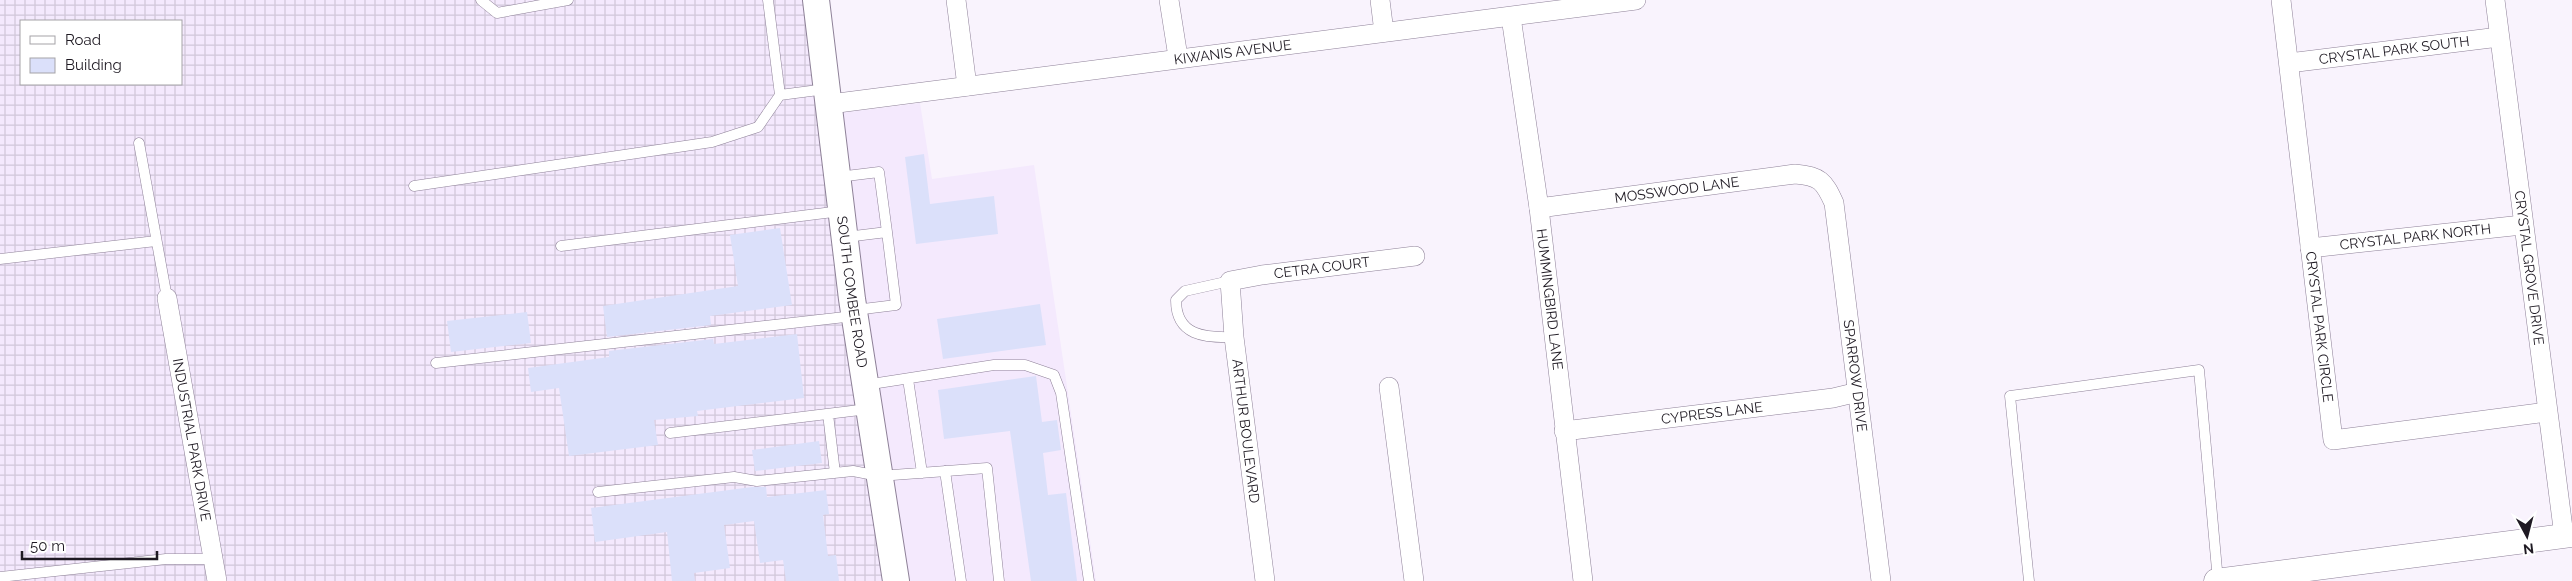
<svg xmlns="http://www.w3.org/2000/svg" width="2572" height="581" viewBox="0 0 2572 581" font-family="Raleway,sans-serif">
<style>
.built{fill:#f4e9fd}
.industrial{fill:url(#industrial-grid);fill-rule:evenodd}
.building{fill:#dbe0fa}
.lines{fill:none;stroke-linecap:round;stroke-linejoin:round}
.service-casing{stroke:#8e8198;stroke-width:11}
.minor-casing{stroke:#8e8198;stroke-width:20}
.tertiary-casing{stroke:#8e8198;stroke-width:25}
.secondary-casing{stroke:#8e8198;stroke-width:28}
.service{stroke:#fff;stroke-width:10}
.minor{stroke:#fff;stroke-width:19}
.tertiary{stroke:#fff;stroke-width:24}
.secondary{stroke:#fff;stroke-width:26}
.labels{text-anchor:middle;stroke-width:4;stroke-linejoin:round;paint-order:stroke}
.street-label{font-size:14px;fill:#1f1a23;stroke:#fff}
</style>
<defs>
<pattern id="industrial-grid" width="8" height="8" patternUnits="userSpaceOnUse" patternTransform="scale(1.25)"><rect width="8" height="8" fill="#f4e9fd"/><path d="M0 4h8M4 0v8" fill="none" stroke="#d1c7d9"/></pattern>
</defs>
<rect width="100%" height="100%" fill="#f9f3fd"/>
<path class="built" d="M920 103 932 179 1034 165 1096 581H905L861 298 840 113Z"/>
<path class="industrial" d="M0 0H809L888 581H0ZM21 21H181V84H21Z"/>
<path class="building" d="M924 154 930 204 994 196 998 234 916 244 905 157Z
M780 228 792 305 710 316 711 325 607 337 603 306 738 286 730 235Z
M1040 304 1046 345 943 359 937 319Z
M527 312 531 343 451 352 447 321Z
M797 334 804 398 697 411 698 416 654 420 658 445 569 456 559 388 531 392 528 368 609 357V351L713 339 714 344Z
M1036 376 1042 422 1057 420 1061 450 1043 453 1048 495 1066 493 1077 581H1031L1010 431 944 439 938 390Z
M819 441 822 463 755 471 752 450Z
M752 487H766L767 497 826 490 829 514 823 515 828 556 836 555 839 581H786L783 560 760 563 754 521 724 525 730 568 694 573 695 581H672L667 532 595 542 591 508Z"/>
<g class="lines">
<g class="service-casing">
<path id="service" d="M481 0 497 13 568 0
M768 0 780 95
M139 143 167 298
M838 177 879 172 887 232 846 237
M414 186 712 142 758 127 780 95 826 89
M561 246 841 211
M0 259 156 241
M1230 281 1185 291 1176 300C1176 336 1205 338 1234 337
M855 310 896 305 887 232
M436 363 854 316
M908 379 922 473
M865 385 994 365H1025L1054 375 1061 393 1089 581
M828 414 835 473
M670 433 868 409
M945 471 961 581
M598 492 734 477 757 481 853 471 879 476 987 468 999 581
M0 577 166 559H212
M2029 581 2010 396 2199 370 2218 581"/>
</g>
<g class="minor-casing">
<g id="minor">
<path d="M956 0 967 86"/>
<path d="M1169 0 1178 57"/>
<path d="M1380 0 1384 32"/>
<path id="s1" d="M2281 0 2333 440 2547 412"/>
<path id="s2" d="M2495 0 2564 536"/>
<path id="s3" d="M1511 17 1539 208 1583 581"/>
<path id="s4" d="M2289 63 2499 37"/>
<path id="s5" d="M830 104 1636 0"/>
<path id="s6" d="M1539 208 1795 174C1820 176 1824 181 1834 203L1881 581"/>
<path id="s7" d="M2310 248 2522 225"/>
<path id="s8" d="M167 298 217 581"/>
<path d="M1389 387 1414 581"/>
<path id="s9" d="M1564 431 1833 398 1858 392"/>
<path id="s10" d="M1265 581 1234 337 1230 281 1262 275 1415 256"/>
</g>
</g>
<g class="tertiary-casing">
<path id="tertiary" d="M2216 581 2572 535"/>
</g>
<g class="secondary-casing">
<g id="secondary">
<path id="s11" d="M816 0 852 299 896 581"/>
</g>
</g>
<use href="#service" class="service"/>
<use href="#minor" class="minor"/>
<use href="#tertiary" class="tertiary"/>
<use href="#secondary" class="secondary"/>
</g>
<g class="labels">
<g class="street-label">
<text dy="5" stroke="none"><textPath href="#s4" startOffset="106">CRYSTAL PARK SOUTH</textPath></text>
<text dy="5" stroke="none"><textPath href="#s5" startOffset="406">KIWANIS AVENUE</textPath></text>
<text dy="5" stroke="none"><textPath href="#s6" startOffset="139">MOSSWOOD LANE</textPath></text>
<text dy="5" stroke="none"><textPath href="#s7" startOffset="106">CRYSTAL PARK NORTH</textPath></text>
<text dy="5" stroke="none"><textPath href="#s10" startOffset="395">CETRA COURT</textPath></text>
<text dy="5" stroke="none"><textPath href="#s2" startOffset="270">CRYSTAL GROVE DRIVE</textPath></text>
<text dy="5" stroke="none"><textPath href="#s11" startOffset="294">SOUTH COMBEE ROAD</textPath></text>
<text dy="5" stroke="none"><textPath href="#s3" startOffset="285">HUMMINGBIRD LANE</textPath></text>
<text dy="5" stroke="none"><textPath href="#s1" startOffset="329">CRYSTAL PARK CIRCLE</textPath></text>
<text dy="5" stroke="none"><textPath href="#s6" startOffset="485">SPARROW DRIVE</textPath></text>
<text dy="5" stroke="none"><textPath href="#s9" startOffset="149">CYPRESS LANE</textPath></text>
<text transform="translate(1246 431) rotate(83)" y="5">ARTHUR BOULEVARD</text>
<text dy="5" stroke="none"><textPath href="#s8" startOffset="144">INDUSTRIAL PARK DRIVE</textPath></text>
</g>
</g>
<rect x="20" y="20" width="162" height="65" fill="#ffffff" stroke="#a5a3a7"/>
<rect x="30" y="36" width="25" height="8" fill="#ffffff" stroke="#a5a3a7"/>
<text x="65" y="45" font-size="15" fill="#1f1a23">Road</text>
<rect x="30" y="58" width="25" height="15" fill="#dbe0fa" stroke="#a5a3a7"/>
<text x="65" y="70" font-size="15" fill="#1f1a23">Building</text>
<g transform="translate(2527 536) rotate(173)" stroke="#ffffff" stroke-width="4" paint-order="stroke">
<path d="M0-4L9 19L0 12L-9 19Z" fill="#1f1a23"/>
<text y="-8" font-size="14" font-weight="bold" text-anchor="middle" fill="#1f1a23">N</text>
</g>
<path d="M22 551v8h135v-8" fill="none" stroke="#1f1a23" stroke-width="2.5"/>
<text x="30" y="551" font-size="15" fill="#1f1a23" stroke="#ffffff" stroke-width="4" paint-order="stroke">50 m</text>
</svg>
